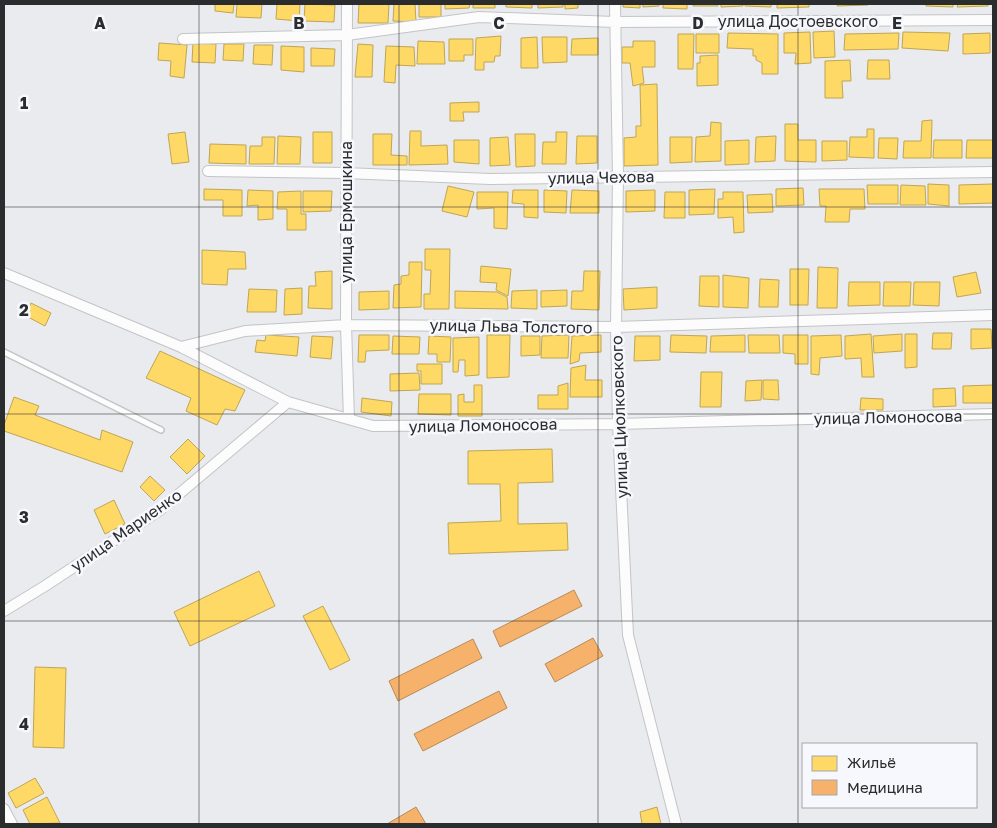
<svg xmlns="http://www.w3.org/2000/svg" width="997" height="828" viewBox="0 0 997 828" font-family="'Golos Text',sans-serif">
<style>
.homes{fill:#ffd966;stroke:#bfa555}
.health{fill:#f6b26b;stroke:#b98a58}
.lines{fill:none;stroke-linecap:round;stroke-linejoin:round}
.lane-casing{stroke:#c3c4c6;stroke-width:8}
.street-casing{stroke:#c3c4c6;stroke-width:12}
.lane{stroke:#fcfcfc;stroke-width:5}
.street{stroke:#fcfcfc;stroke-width:10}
.grid{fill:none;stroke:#2b2c2d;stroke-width:1;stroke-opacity:0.55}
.labels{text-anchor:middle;stroke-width:5;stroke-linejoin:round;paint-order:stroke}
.street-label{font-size:16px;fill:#2b2c2d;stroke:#f6f8fd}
.grid-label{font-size:16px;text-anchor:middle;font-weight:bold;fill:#2b2c2d;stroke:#f6f8fd;stroke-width:5;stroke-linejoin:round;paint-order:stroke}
</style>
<rect width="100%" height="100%" fill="#e9ebee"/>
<path class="homes" d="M215 4H234L233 13 215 11Z
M237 4H262L261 18 236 17Z
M277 4H300L299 21 276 19Z
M305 4 335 5 334 22 304 21Z
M359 4H389L388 23H358Z
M394 4H415L416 22 393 21Z
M419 4H441V17H419Z
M445 4H470L469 8 445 9Z
M473 4H495V8H473Z
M506 4H532V8L506 7Z
M538 4H563V7L538 8Z
M565 4H578V8L565 9Z
M623 4H640V8L623 7Z
M643 4H659V6L643 7Z
M663 4H687V9L663 8Z
M693 4H717L718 6H693Z
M721 4H743V6L721 7Z
M745 4H771V7L745 6Z
M777 4H809V7L777 8Z
M838 4H868V5L837 6Z
M926 4H953V7L926 6Z
M958 4H988V6L957 7Z
M834 31 835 57 814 58 813 32Z
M810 32 811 63 795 64 796 53H784V33Z
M903 32 950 33 948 51 902 48Z
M728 33 778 34V74H762V63L756 60V56H753V49L727 48Z
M899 33 898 49 844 50 845 34Z
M990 33V53L963 54V34Z
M678 34H694L693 69H678Z
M696 34H719V53H696Z
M501 36 500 56H495L494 62H484V70H475L476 38Z
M537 37 538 68H521V38Z
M542 37H567V62L543 63Z
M598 38V55H571L572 39Z
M449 39H473V55H464V61H449Z
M418 41 444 42 445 64H417Z
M633 41H655V67H642L644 83 633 86 630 63H622V47H633Z
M159 43 187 45 184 78 170 76 171 61 158 60Z
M193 43 216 44 215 63 192 62Z
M224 44H244L243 61 223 60Z
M358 44 373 45 372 77H355Z
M254 45H273L272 65 253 64Z
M281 46 304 47V72L281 70Z
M386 46 414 47 415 66 396 65 395 83 384 82Z
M311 48 335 49 334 66H311Z
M718 55V85L697 86V63H700V56Z
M850 60 851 81H842L843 98H825V61Z
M868 60H889L890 79H867Z
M657 84 658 165 624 166V138L636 137V126H641L640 85Z
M479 102V112H463L464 121H450V103Z
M932 120 931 158H903L904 141H921L922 121Z
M711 122 721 123V161L695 162 696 137 710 136Z
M785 124H798V140H816V162L785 161Z
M867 129H874V158L849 157 850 137H867Z
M410 131H421V146L447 145 448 164 409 165Z
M185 132 189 162 172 164 168 134Z
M313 132H332V163H313Z
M556 132H567L566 164H542L543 142H556Z
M373 134H392L391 155 407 156V165H373Z
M515 134H535V166L516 167Z
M278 136 301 137 300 164H277Z
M577 136H597V163L576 164Z
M776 136 775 161 755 162 756 137Z
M262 137H275L274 164H249L250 146H262Z
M508 137 510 165 490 166V138Z
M670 137H692V162L670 163Z
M879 138H898L897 159 878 158Z
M454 140H479V164L454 162Z
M749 140V164L725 165V141Z
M934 140H962V158H933Z
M967 140H993V158H966Z
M822 141H847V160L822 161Z
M210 144 246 145V164L209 163Z
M928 184 949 185V206L928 204Z
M993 184V203L959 204V185Z
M867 185H898V204H868Z
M901 185 925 186 926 205H900Z
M448 186 474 192 467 217 442 211Z
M803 188 804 205 776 206V189Z
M204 189 242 190V216H223V200H204Z
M715 189 714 214 689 215V190Z
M819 189H864L865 209H850L849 222H825L826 206H820Z
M248 190 273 191V219L258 220V205L247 206Z
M513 190H538V218L524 217V204L512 203Z
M544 190 567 191 566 213 544 212Z
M572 190 599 191V213H570Z
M655 190V211L626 212V191Z
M301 191V214H306V230H287V209H277L278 192Z
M303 191H332L331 211 303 212Z
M477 192H508L507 229 494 228V208L477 209Z
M665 192H685V218H664Z
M723 192H743L744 232 734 233 733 217 718 218V199H723Z
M772 194 773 212 748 213 747 195Z
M425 249H450L449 309H424V294H430L431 270H425Z
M202 250 245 252 246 269H228L227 285 202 284Z
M409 262H422L421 307 393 308 394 285 401 284V276L409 275Z
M481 266 511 269 508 296 496 290 497 283 480 282Z
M818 267 838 268 837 308H817Z
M790 269H809L808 305H790Z
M332 271V309L308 308 309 286H316L315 272Z
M584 271H600L599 310 571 309 572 291H583Z
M976 272 981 293 957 297 953 277Z
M723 275 749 278 748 308 723 307Z
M700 276H719V307L699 306Z
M760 279 779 280 778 307H759Z
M849 282H880V305L848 306Z
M884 282H911L910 306H883Z
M914 282H940L939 306 913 305Z
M657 287V308L624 310 623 289Z
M302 288V314L284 315 285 289Z
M249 289 277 290 276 312H247Z
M537 290V309L511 308 512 291Z
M567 290V306L541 307V291Z
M389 291V309L359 310V292Z
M455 291 497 292 507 297 508 309 455 308Z
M31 303 51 313 45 326 26 316Z
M971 329H991L992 348 971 349Z
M933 333H952L951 349H932Z
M871 334 874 377H862L861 358 845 359V336Z
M902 334V351L874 353 873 336Z
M905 334H917V367L905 368Z
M266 335 299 337 297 356 255 352 257 340 265 341Z
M359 335H389V350L366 351 365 362H358Z
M487 335H510L509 377 487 378Z
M569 335 568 358H541L542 336Z
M601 335V352L580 353 579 361 570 364 572 336Z
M671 335 707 336 706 353 670 352Z
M745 335V352H710L711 336Z
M748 335H779L780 353H749Z
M783 335H808V364H795V354L783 353Z
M841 335 842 356 820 358 819 375 811 374V336Z
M312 336 333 337 331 359 310 357Z
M393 336 420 337 419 354H392Z
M429 336 451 337 450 362H437V354H428Z
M521 336H540V355L521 356Z
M635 336H660V360L634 361Z
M479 337V375L465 376V360H459L458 372H453V338Z
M160 351 245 390 235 411 225 409 217 425 186 411 191 398 146 378Z
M417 364H442V384H421V371H417Z
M586 365 585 380H602V397H570L571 368Z
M701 372H722L721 407H700Z
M419 373 420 390 390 391V374Z
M762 380 761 400 745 401 746 381Z
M763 380H778L779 400 763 399Z
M568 383V409H538V395H558V386Z
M474 385H482V416H458V395L464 394V402H474Z
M993 385V403H963V386Z
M955 388 956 406 933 407V389Z
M419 394H451V415L418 414Z
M14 397 39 406 35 415 100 440 102 430 133 442 122 472 4 431V425Z
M362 398 392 402 391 416 361 412Z
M861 398 883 399V410H860Z
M188 439 205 456 187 474 170 457Z
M552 449 553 482 518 483V524L567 523 568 550 449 554 448 523 501 521 500 484H468V451Z
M150 476 165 490 154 501 140 487Z
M114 500 125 524 105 534 94 510Z
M259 571 275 606 190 646 174 612Z
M323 606 350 660 330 670 303 616Z
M35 667 66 668 64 748 33 747Z
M35 778 44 793 16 808 8 793Z
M47 797 60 823 30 824 23 810Z
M657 807 661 824H642L640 812Z"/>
<path class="health" d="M574 590 582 606 500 647 493 631Z
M593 638 603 656 555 682 545 664Z
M473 639 482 658 398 701 389 681Z
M499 691 507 708 423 751 414 734Z
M416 807 426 824H387Z"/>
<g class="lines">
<g class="lane-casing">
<path id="lane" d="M4 352 161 430"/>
</g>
<g class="street-casing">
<path id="street" d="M347 4 346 325 349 419
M615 4 618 176 616 327 618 424 628 635 676 824
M183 39 347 35 479 17 615 22 993 20
M208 171 345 173 490 179 993 172
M4 273 181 347 288 402 373 426 618 424 993 414
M181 347 245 331 346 325 616 327 993 315
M4 611 45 586 160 510 288 402
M4 809 12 824"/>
</g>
<use href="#lane" class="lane"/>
<use href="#street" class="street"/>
</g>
<path class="grid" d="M199 4V824M399 4V824M598 4V824M798 4V824M4 207H993M4 414H993M4 621H993"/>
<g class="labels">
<g class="street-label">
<text x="798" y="27">улица Достоевского</text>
<text transform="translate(601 177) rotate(-1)" y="6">улица Чехова</text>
<text transform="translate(346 212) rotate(-90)" y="6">улица Ермошкина</text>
<text transform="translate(511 326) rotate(1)" y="6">улица Льва Толстого</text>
<text transform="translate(619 417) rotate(-92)" y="6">улица Циолковского</text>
<text transform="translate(888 417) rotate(-1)" y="6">улица Ломоносова</text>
<text transform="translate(483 425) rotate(-1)" y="6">улица Ломоносова</text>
<text transform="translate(126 530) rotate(-35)" y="6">улица Мариенко</text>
</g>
</g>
<g class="grid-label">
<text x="100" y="29">A</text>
<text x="299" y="29">B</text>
<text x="499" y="29">C</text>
<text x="698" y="29">D</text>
<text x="897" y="29">E</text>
<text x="24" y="109">1</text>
<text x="24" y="316">2</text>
<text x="24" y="523">3</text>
<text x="24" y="730">4</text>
</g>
<rect width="997" height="828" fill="none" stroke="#2b2c2d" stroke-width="10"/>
<rect x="802" y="743" width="175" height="65" fill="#f6f8fd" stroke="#a5a6aa"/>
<rect x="812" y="756" width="25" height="15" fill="#ffd966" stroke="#a5a6aa"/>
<text x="847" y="768" font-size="15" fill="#2b2c2d">Жильё</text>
<rect x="812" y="780" width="25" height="15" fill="#f6b26b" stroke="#a5a6aa"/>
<text x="847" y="793" font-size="15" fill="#2b2c2d">Медицина</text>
</svg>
